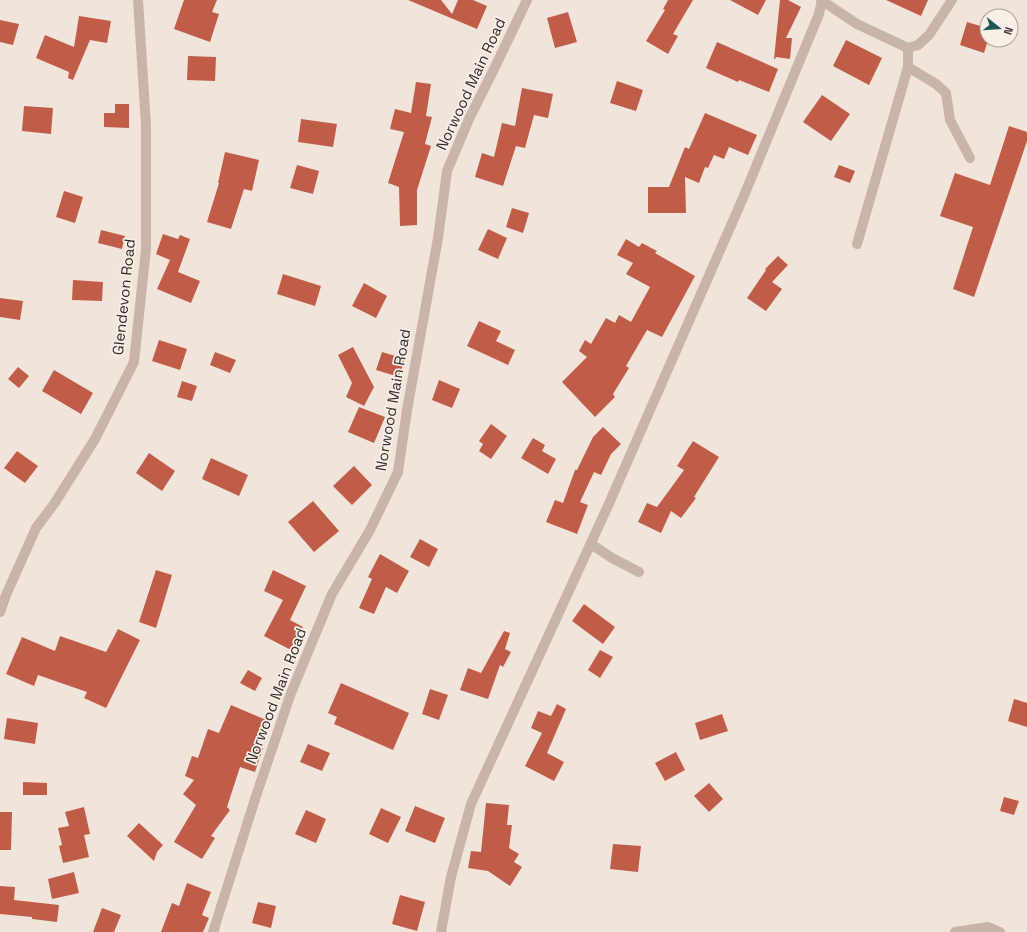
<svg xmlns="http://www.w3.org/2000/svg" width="1027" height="932" viewBox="0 0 1027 932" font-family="'Space Grotesk',sans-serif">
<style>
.building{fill:#c05d49}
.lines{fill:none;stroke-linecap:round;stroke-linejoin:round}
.minor{stroke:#c8b4a8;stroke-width:10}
.labels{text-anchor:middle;stroke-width:3.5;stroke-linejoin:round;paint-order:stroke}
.street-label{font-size:15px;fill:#352b28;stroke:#f8efe7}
</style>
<rect width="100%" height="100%" fill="#f1e5db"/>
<path class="building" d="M184 0H217L212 12 219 14 210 42 174 29Z
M408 0H441L452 14 458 0H473L487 6 477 29Z
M668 0H693L673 34 678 36 668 54 646 41 665 10 663 9Z
M730 0H766L758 15Z
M780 0H788L801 7 786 38H792L790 59 776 57 775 59H774Z
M886 0H928L921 16Z
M568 12 577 42 555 48 547 18Z
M79 16 111 21 107 43 90 40 73 80 68 78 69 72 36 58 45 35 74 47Z
M0 20 19 24 13 45 0 42Z
M967 22 987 28V40H988L984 53 960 45Z
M846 40 882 58 869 85 833 66Z
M717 42 778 69 769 92 739 80 738 82 706 68Z
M188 56 216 57 215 81 187 80Z
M617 81 643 90 636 111 610 103Z
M416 82 431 84 426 116 432 117 425 144 431 146 417 190V225L400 226 399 187 388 183 404 132 390 129 395 109 411 113Z
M522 88 553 94 548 118 534 115 525 148 516 146 503 186 475 177 482 153 494 157 502 123 515 126Z
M822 95 850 114 831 141 803 122Z
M115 104H129V128L104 127V113H115Z
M24 106 53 108 51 134 22 131Z
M705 113 757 135 748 155 729 147 724 159 714 155 708 168 705 167 699 183 685 177 686 213H648V187H669L685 147 689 149Z
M301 119 337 124 333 147 298 142Z
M1009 126 1027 132V141L974 297 953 289 973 227 940 216 955 173 990 185Z
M225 152 259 160 252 191 244 189 231 229 207 222 219 183H218Z
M297 165 319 171 313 194 290 188Z
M839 165 855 171 850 183 834 177Z
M64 191 83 197 75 223 56 217Z
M512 208 529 213 523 233 506 227Z
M488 229 507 238 498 259 478 250Z
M101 230 125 236 122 249 98 243Z
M163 234 178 239 180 235 190 239 178 272 200 281 191 303 157 289 170 260 156 254Z
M626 239 639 247 642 243 657 251 655 253 695 276 662 337 647 330 626 366 629 368 613 394 615 397 595 417 562 382 587 357 579 351 585 340 591 344 606 318 615 323 619 315 631 322 650 287 626 274 633 263 617 255Z
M778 256 788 265 772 282 782 289 766 311 747 298 766 270 765 269Z
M283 274 321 286 315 306 277 294Z
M73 280 103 282 102 301 72 300Z
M364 283 387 296 376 318 352 306Z
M0 298 23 301 20 320 0 317Z
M479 321 501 331 496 341 515 350 508 365 467 346Z
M159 340 187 349 180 370 152 361Z
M353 347 374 387 364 406 346 397 352 383 338 355Z
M215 352 236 360 230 373 210 365Z
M382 352 405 359 399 377 376 370Z
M18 367 29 376 19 388 8 379Z
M54 370 93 393 81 414 42 391Z
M439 380 460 389 452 408 432 400Z
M182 381 197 386 192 401 177 397Z
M359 407 385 417 374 443 348 432Z
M491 424 507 436 491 459 479 451 483 444 479 441Z
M603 427 621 444 611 454 601 475 594 472 580 502 588 505 577 534 546 522 555 500 563 503 575 470H577L593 437Z
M533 438 545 445 542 451 556 459 548 474 521 458Z
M693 441 719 457 694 497 696 498 681 518 671 511 661 533 638 522 647 503 657 507 684 470 677 466Z
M17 451 38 466 25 483 4 468Z
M149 453 175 471 162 491 136 473Z
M211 458 248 475 239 496 202 479Z
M354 466 372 485 352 505 333 486Z
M313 501 339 531 314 552 288 522Z
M420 539 438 549 429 567 410 557Z
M380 554 409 571 397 593 386 587 374 614 359 608 372 579 368 577Z
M156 570 172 575 156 628 139 622Z
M273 570 306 586 290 620 303 627 291 650 264 636 283 600 264 591Z
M584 604 615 627 603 644 572 621Z
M118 629 140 640 106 708 84 698 87 692 38 675 34 686 6 674 22 637 55 651 60 636 106 652Z
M504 631 510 633 505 649 511 652 503 667 500 665 488 699 460 690 468 668 481 673Z
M600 650 613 657 600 678 588 670Z
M248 670 262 678 255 691 240 683Z
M341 683 409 713 393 750 334 724 337 717 328 713Z
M430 689 448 695 439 720 422 714Z
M1014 699 1027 703V727L1008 721Z
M557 704 566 709 547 753 564 762 554 781 525 766 542 733 531 728 538 711 551 716Z
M231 705 266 720V725L257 746 263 748 255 772 240 767 227 807 230 810 211 836 215 838 202 859 174 842 196 805 183 794 194 780 185 776 192 756 198 758 208 729 219 733Z
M722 714 728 731 700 740 695 723Z
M7 718 38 723 35 744 4 739Z
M308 744 330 753 322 771 300 762Z
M676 752 685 770 665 781 655 763Z
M23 782 47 783V795H23Z
M709 783 723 799 709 812 694 796Z
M1004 797 1019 801 1014 815 1000 811Z
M486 803 509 805 507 825H512L509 848 519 854 514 862 522 867 510 886 488 871 468 868 471 851 481 852Z
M415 806 445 818 435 843 405 831Z
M84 807 90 834 84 835 89 857 63 863 59 846 62 845 58 828 69 826 65 812Z
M381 808 401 817 388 843 369 834Z
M306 810 326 819 316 843 295 834Z
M0 812H12L11 850H0Z
M139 823 163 845 157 852 154 861 127 836Z
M613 844 641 846 638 872 610 869Z
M74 872 79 893 52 899 48 879Z
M187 883 211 892 202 915 209 918 203 932H161L172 903 179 906Z
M0 886 15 887 14 900 59 905 57 922 32 919V917L0 914Z
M400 895 425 902 417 931 392 924Z
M258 902 276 906 271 928 252 923Z
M102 908 121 915 114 932H93Z"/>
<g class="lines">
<path class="minor" d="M821 0 857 24 908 48 918 45 929 35 952 0
M908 67 936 84 946 93 950 120 970 158
M857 244 908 67V48
M591 544 612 558 639 572
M0 612 6 595 36 528 54 504 95 439 134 362 146 249V125L138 0
M213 932 256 796 291 693 332 594 370 530 398 472 407 410 438 238 447 171 469 119 496 65 527 0
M441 932 451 877 471 804 607 508 743 198 819 14 822 0
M955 932 988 927 1000 932"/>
</g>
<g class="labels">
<g class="street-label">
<text transform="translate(471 84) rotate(-65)" y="5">Norwood Main Road</text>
<text transform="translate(124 297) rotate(-84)" y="5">Glendevon Road</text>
<text transform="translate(393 400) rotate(-80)" y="5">Norwood Main Road</text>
<text transform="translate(276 696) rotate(-69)" y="5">Norwood Main Road</text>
</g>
</g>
<g transform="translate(999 28) rotate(107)"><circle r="19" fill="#f8efe7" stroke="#aaa19b"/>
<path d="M0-3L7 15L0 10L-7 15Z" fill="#1f5554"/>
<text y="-6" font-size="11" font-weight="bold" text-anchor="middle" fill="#352b28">N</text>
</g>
</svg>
